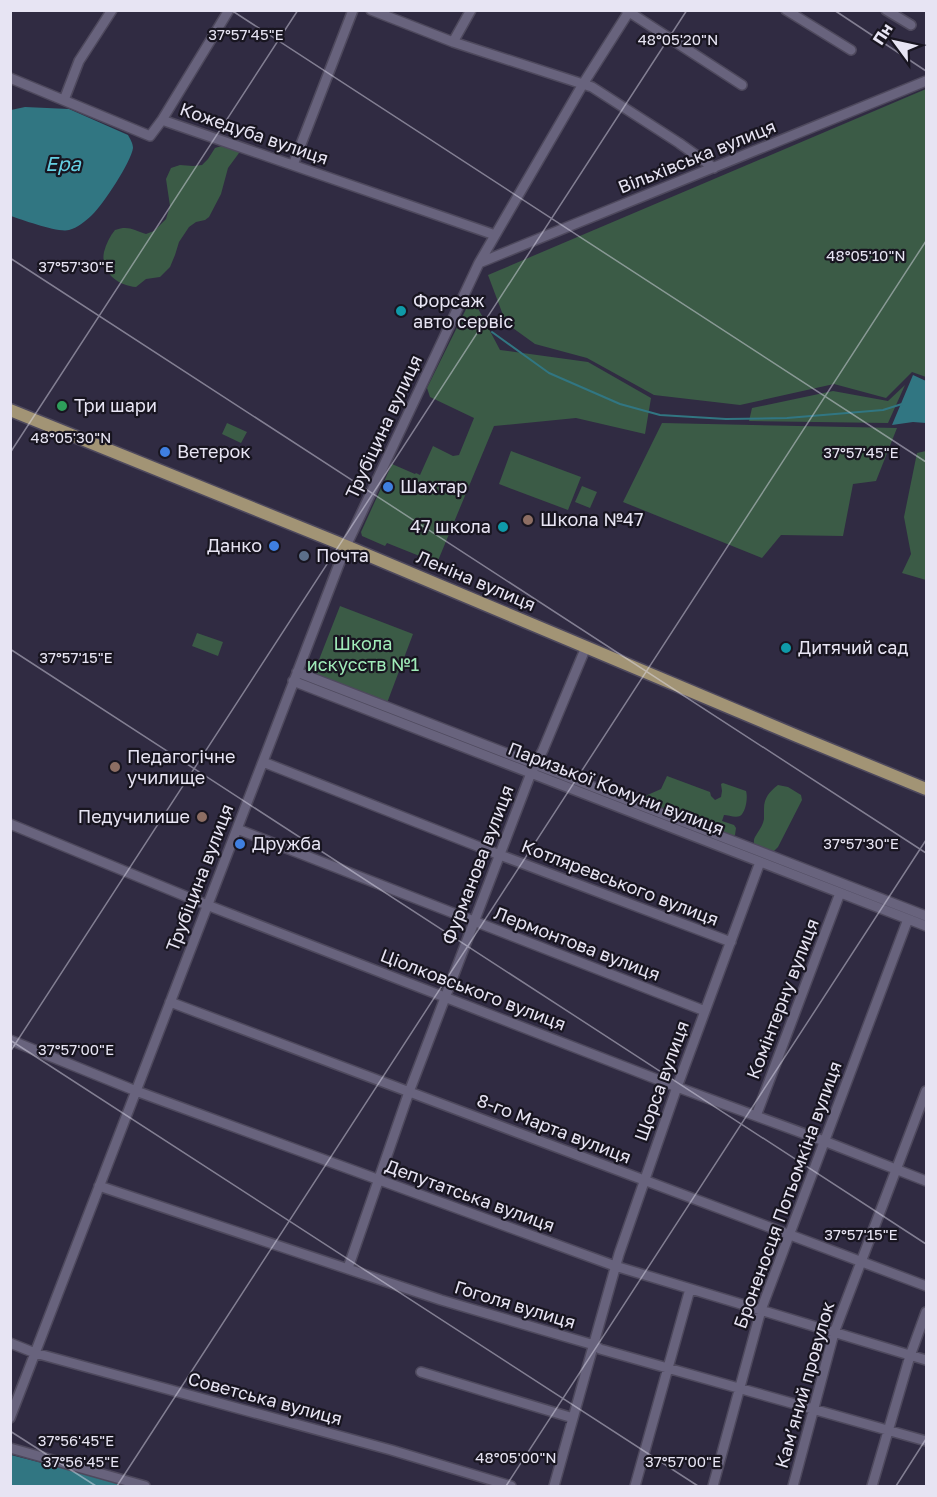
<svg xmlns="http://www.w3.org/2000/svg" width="937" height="1497" viewBox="0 0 937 1497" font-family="'Golos Text',sans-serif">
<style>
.green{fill:#3b5b46}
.water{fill:#317682}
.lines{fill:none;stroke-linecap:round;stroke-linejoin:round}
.stream{stroke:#317682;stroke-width:2}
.minor-casing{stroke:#4e495d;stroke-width:12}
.major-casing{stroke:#4e495d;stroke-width:15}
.minor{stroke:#68637d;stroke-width:9}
.major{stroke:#a29475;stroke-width:12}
.ticks{fill:none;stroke:#e7e4f3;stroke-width:1.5;stroke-opacity:0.45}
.culture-dot{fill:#0f9aa8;stroke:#181520;stroke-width:2}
.leisure-dot{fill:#2e9e5b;stroke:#181520;stroke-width:2}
.shop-dot{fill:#3f7fe0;stroke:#181520;stroke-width:2}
.education-dot{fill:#8d6e63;stroke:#181520;stroke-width:2}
.service-dot{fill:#5c6f8a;stroke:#181520;stroke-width:2}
.labels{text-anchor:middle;stroke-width:4.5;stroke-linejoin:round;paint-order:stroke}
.street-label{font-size:18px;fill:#e7e4f3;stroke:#181520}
.poi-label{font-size:18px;fill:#e7e4f3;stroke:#181520;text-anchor:start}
.park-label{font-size:18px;fill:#a0ebb9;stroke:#181520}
.water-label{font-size:20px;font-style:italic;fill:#66d0e3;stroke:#181520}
.ticks-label{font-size:15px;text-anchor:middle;fill:#e7e4f3;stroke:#181520;stroke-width:4.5;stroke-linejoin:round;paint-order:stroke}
</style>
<rect width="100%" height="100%" fill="#302b42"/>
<path class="green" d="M926 89V377L912 372 886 398 834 384 740 405 654 395 587 358 535 344 506 323 488 275Z
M228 144 239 149V153L228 168 221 194 209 217 205 220 196 222 189 227 179 242 175 255 170 267 160 277 146 279 136 287C118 286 100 272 104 252 106 244 110 236 115 230 128 225 134 230 146 234L154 231 166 219 170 206 166 179 171 168 180 165 193 166 202 165 208 159 215 148Z
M472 297 500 350 588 362 651 398 645 434 576 418 494 426 437 563 387 543 385 546 362 536 361 532 392 464 415 474 416 473 420 475 433 446 453 456 459 455 474 418 430 397 427 388Z
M905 385 888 423 749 421 752 408 833 391 888 401Z
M227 423 247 432 241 443 222 434Z
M662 423 897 428 876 481 853 484 843 536 781 535 762 558 623 502Z
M511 451 581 477 568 510 499 484Z
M926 451V580L902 573 911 554 904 517 917 453Z
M582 486 597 492 590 508 575 502Z
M340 606 413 634 387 703 313 675Z
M197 633 223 642 218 656 192 646Z
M667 776 710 792 711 796 715 800 721 797 722 791 721 784 723 783 746 791C748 797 746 812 740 816 735 818 728 815 724 815L722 821 734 825 736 828 735 835 732 836 641 803 643 797 661 789Z
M778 785 788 787 801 795 802 800 778 847 774 851 769 853C740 842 761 836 764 819 764 818 764 811 764 809 764 798 769 792 778 785Z"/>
<path class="water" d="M25 107 69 109 128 135C130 139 133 143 133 148 131 162 103 205 92 215 86 221 77 228 69 230 58 233 23 220 11 216V110Z
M913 375 926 381V423L913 422 892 425Z
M11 1455 132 1486H11Z"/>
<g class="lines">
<path class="stream" d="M492 332 549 373 620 404 660 415 726 419 787 418 883 410 902 404"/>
<g class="minor-casing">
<path id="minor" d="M371 10 453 42 592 87 679 143 714 168
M626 10 742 85
M786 10 851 50
M886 10 911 25
M453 42 471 10
M10 78 150 136 162 120 495 235
M64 100 79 61 112 10
M162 120 229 10
M293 165 353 10
M479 263 926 81
M297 672 926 916
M293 681 926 926
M263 762 500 855 731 942
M10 824 207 905 677 1087 824 1141 926 1181
M237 829 705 1011
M170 1002 926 1286
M10 1040 136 1091 615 1266 926 1360
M756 1116 840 893
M99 1186 441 1300 594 1345 600 1349 926 1441
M348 1268 409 1092 531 773 543 750 586 647
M10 1343 35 1353 391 1450 511 1486
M421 1372 573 1418
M10 1418 346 546 479 263 583 84 630 10
M10 1448 145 1486
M554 1486 619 1254 677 1087 760 862
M635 1486 690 1289
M713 1486 761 1310 908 919
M793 1486 834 1333 926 1091
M872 1486 910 1356 926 1312"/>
</g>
<g class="major-casing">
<path id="major" d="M10 410 346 546 797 736 926 789"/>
</g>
<use href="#minor" class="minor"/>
<use href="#major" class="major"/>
</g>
<path class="ticks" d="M231 10 926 462M834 10 926 71M10 258 926 853M10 453 298 10M10 649 926 1244M10 1040 698 1486M10 1052 687 10M10 1431 96 1486M117 1486 926 241M506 1486 926 840M896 1486 926 1439"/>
<g class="culture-dot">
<circle cx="401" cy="311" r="6"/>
<circle cx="503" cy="527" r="6"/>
<circle cx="786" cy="648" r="6"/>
</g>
<circle class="leisure-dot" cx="62" cy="406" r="6"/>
<g class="shop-dot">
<circle cx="165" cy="452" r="6"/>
<circle cx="388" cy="487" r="6"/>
<circle cx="274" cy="546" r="6"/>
<circle cx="240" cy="844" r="6"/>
</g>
<g class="education-dot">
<circle cx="528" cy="520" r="6"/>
<circle cx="115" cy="767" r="6"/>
<circle cx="202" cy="817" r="6"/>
</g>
<circle class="service-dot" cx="304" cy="556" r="6"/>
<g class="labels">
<g class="street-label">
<text transform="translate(254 134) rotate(19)" y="6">Кожедуба вулиця</text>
<text transform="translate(697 157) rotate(-22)" y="6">Вільхівська вулиця</text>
<text transform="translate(384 427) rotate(-65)" y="6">Трубіцина вулиця</text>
<text transform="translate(476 581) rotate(23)" y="6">Леніна вулиця</text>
<text transform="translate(616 789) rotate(21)" y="6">Паризької Комуни вулиця</text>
<text transform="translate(478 865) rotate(-69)" y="6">Фурманова вулиця</text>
<text transform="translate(200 878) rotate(-69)" y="6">Трубіцина вулиця</text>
<text transform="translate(620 883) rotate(21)" y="6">Котляревського вулиця</text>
<text transform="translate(577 944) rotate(21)" y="6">Лермонтова вулиця</text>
<text transform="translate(473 990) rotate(21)" y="6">Ціолковського вулиця</text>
<text transform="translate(783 999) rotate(-69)" y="6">Комінтерну вулиця</text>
<text transform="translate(662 1081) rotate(-70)" y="6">Щорса вулиця</text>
<text transform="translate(554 1129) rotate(21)" y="6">8-го Марта вулиця</text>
<text transform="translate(788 1195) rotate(-70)" y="6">Броненосця Потьомкіна вулиця</text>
<text transform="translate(470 1196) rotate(20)" y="6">Депутатська вулиця</text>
<text transform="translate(515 1305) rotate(17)" y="6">Гоголя вулиця</text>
<text transform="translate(805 1385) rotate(-74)" y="6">Кам’яний провулок</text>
<text transform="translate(265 1399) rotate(15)" y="6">Советська вулиця</text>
</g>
<g class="poi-label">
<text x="413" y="307">Форсаж<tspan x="413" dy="21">авто сервіс</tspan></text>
<text x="74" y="412">Три шари</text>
<text x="177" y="458">Ветерок</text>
<text x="400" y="493">Шахтар</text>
<text x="540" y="526">Школа №47</text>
<text x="491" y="533" text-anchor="end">47 школа</text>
<text x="262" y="552" text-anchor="end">Данко</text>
<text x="316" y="562">Почта</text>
<text x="798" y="654">Дитячий сад</text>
<text x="127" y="763">Педагогічне<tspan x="127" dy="21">училище</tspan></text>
<text x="190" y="823" text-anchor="end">Педучилише</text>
<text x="252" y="850">Дружба</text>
</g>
<g class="park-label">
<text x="363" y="650">Школа<tspan x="363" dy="21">искусств №1</tspan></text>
</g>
<g class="water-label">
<text x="63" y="171">Ера</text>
</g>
</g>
<g class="ticks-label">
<text x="246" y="40">37°57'45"E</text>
<text x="678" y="45">48°05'20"N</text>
<text x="866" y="261">48°05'10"N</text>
<text x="76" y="272">37°57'30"E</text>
<text x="71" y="443">48°05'30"N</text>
<text x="861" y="458">37°57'45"E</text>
<text x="76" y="663">37°57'15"E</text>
<text x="861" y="849">37°57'30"E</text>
<text x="76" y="1055">37°57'00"E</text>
<text x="861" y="1240">37°57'15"E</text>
<text x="76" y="1446">37°56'45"E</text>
<text x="516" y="1463">48°05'00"N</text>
<text x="81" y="1467">37°56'45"E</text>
<text x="683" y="1467">37°57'00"E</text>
</g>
<rect width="937" height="1497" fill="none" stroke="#e7e4f3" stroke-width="24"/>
<g transform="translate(895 42) rotate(303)" stroke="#181520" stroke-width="4.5" paint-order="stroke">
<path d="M0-4.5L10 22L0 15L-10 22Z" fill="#e7e4f3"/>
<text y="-9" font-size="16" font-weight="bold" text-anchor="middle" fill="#e7e4f3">Пн</text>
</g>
</svg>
